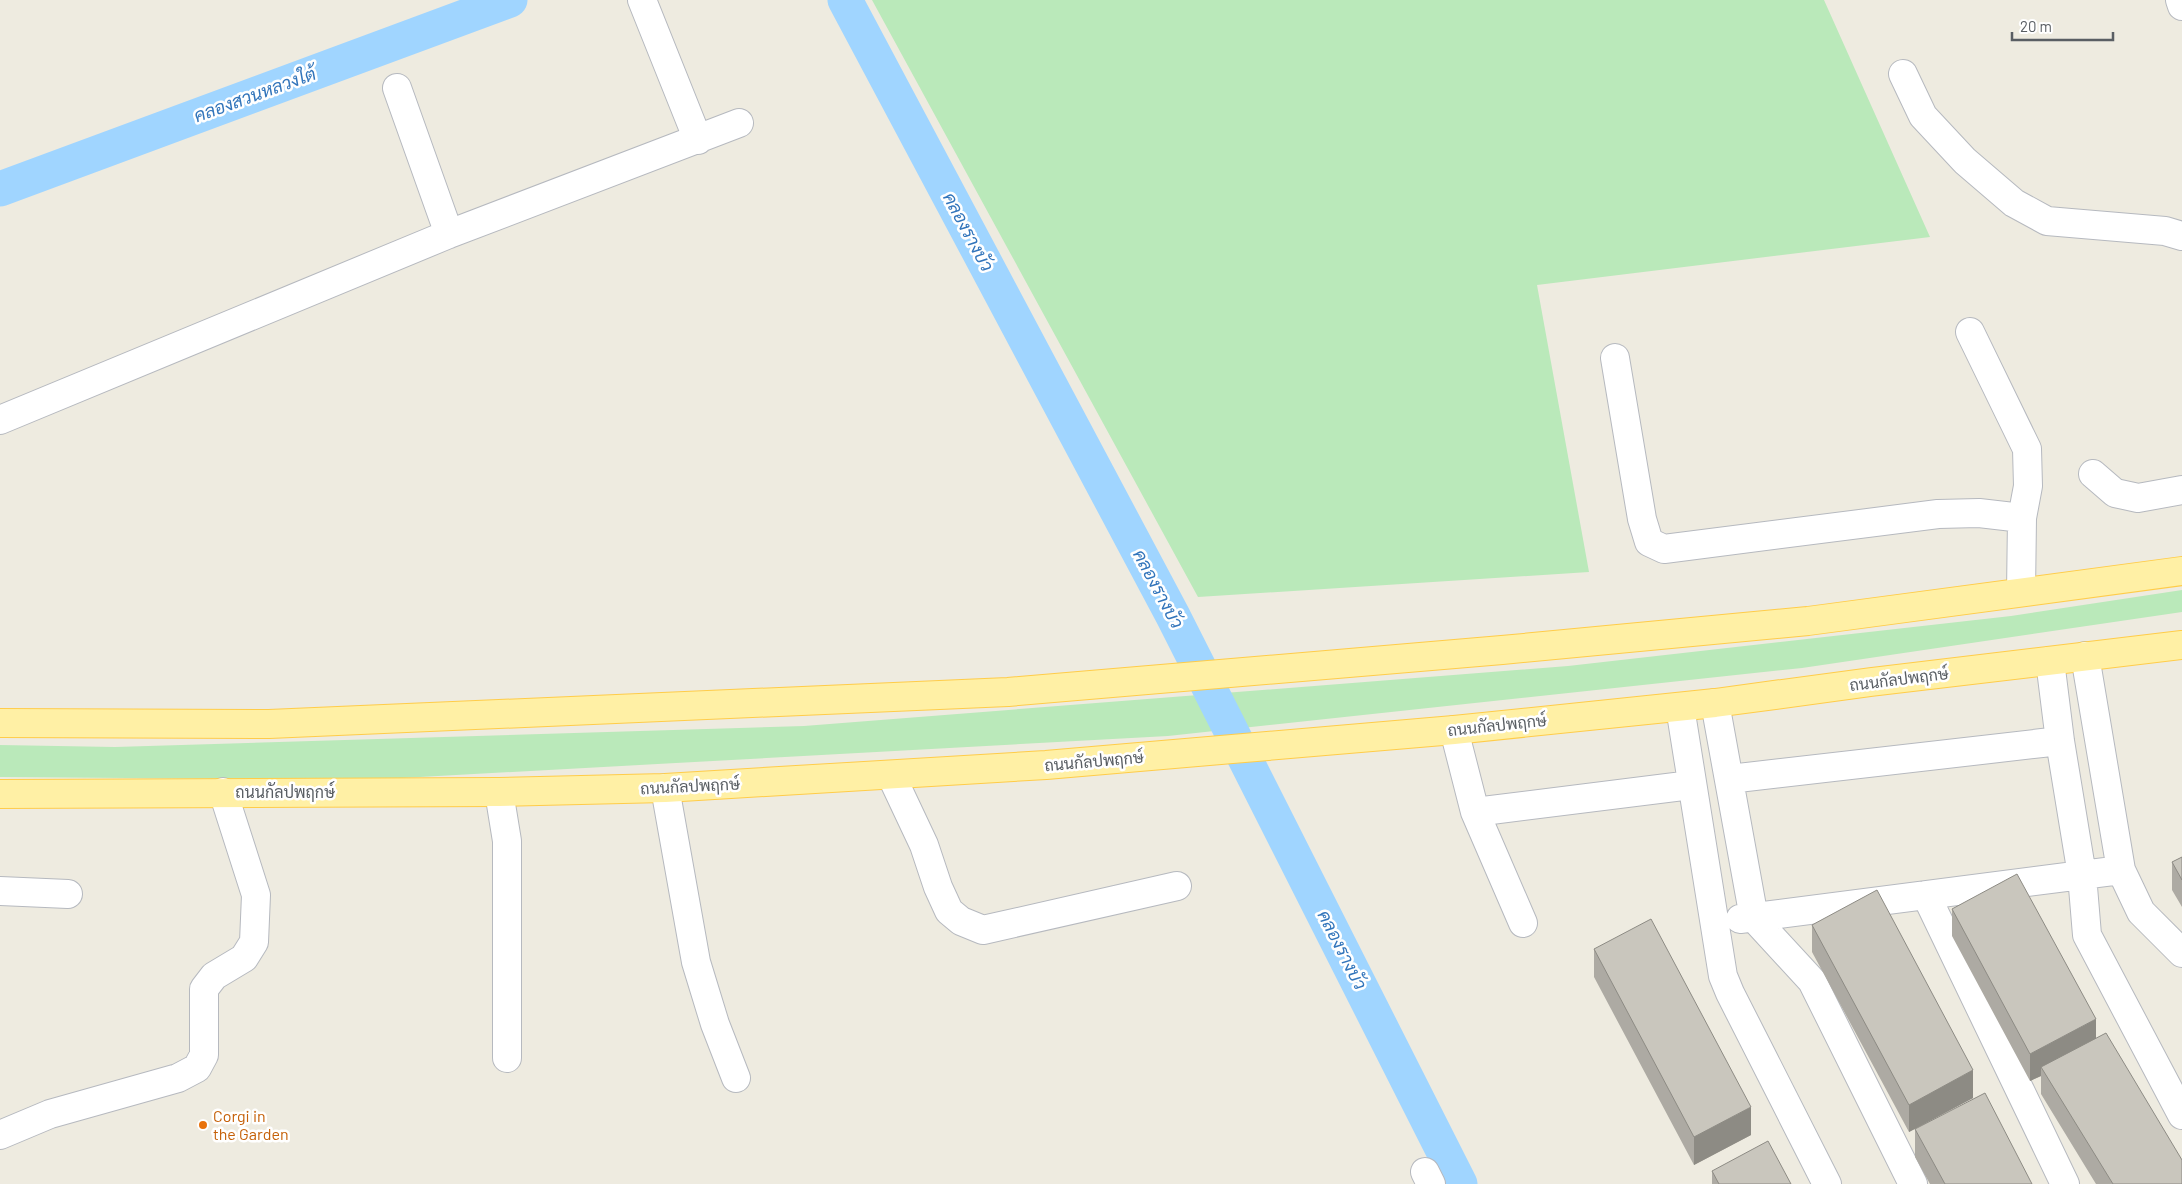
<svg xmlns="http://www.w3.org/2000/svg" width="2182" height="1184" viewBox="0 0 2182 1184" font-family="Barlow,Sarabun,sans-serif">
<style>
.green{fill:#bae9ba}
.lines{fill:none;stroke-linecap:round;stroke-linejoin:round}
.canal{stroke:#a0d5ff;stroke-width:35}
.minor-casing{stroke:#b6b9bf;stroke-width:30}
.major-casing{stroke:#ffcc49;stroke-width:30}
.minor{stroke:#fff;stroke-width:28}
.major{stroke:#fff0a5;stroke-width:28}
.wall{fill:#adaaa3}
.shaded-wall{fill:#8d8b84}
.building{fill:#c9c6bd;stroke:#8d8b84}
.food-dot{fill:#e8710a;stroke:#fff;stroke-width:2}
.labels{text-anchor:middle;stroke-width:5;stroke-linejoin:round;paint-order:stroke}
.street-label{font-size:16px;fill:#595e63;stroke:#fff}
.food-label{font-size:16px;fill:#c56008;stroke:#fff;text-anchor:start}
.water-label{font-size:18px;font-style:italic;fill:#3275bb;stroke:#fff}
</style>
<rect width="100%" height="100%" fill="#eeebe0"/>
<path class="green" d="M872 0H1824L1930 237 1537 285 1589 572 1198 597Z
M2182 590V612L1802 668 1168 736 366 780 0 777V745L115 747 804 726 1568 666 2011 616Z"/>
<g class="lines">
<path class="canal" d="M845 0 1173 616 1460 1184
M0 189 510 0"/>
<g class="minor-casing">
<path id="minor" d="M642 0 698 140
M2180 0 2182 6
M1903 74 1923 116 1965 161 2014 203 2047 221 2165 231 2182 236
M397 88 449 234
M1970 332 2027 449 2028 486 2022 518
M1615 358 1642 519 1649 542 1664 549 1938 514 1979 513 2022 518 2021 592
M0 420 449 234 739 123
M2093 474 2115 493 2138 498 2182 490
M2085 656 2121 870 2141 912 2182 953
M2050 661 2060 741 2082 875 2087 935 2182 1115
M1715 703 1754 918 1812 981 1913 1184
M1680 707 1723 976 1730 993 1827 1184
M1454 730 1475 812 1523 923
M891 775 924 845 938 887 949 911 961 921 983 930 1177 886
M1729 779 2060 741
M665 788 696 962 715 1024 736 1078
M499 792 507 841V1058
M1475 812 1691 785
M0 891 68 894
M1926 895 2065 1184
M1740 919 2121 870
M0 1135 50 1114 178 1078 197 1068 204 1055V989L214 976 244 958 254 942 256 895 223 792
M1425 1172 1431 1184"/>
</g>
<g class="major-casing">
<path id="major" d="M0 723 269 724 1008 692 1502 650 1808 621 2182 571
M0 794 499 792 665 788 1046 765 1454 730 1715 703 1871 682 2182 645"/>
</g>
<use href="#minor" class="minor"/>
<use href="#major" class="major"/>
</g>
<path class="wall" d="M2182 857V907L2172 890V862Z
M1952 909 2096 1039 2182 1184H2096L2041 1094V1076L2030 1081 1952 936Z
M1812 925 1973 1098 1909 1132 1812 952Z
M1594 949 1751 1135 1694 1165 1594 977Z
M1915 1129 2032 1184H1930L1915 1157Z
M1712 1171 1791 1184H1712Z"/>
<path class="shaded-wall" d="M2096 1019V1047L2041 1067V1076L2030 1081V1054Z
M1973 1070V1098L1909 1132V1105Z
M1751 1107V1135L1694 1165V1137Z"/>
<path class="building" d="M2182 857V880L2172 862Z
M2017 874 2096 1019 2030 1054 1952 909Z
M1877 890 1973 1070 1909 1105 1812 925Z
M1651 919 1751 1107 1694 1137 1594 949Z
M2106 1033 2182 1160V1184H2113L2041 1067Z
M1985 1093 2032 1184H1945L1915 1129Z
M1768 1141 1791 1184H1719L1712 1171Z"/>
<circle class="food-dot" cx="203" cy="1125" r="5"/>
<g class="labels">
<g class="street-label">
<text transform="translate(1899 679) rotate(-7)" y="6">ถนนกัลปพฤกษ์</text>
<text transform="translate(1497 725) rotate(-6)" y="6">ถนนกัลปพฤกษ์</text>
<text transform="translate(1094 761) rotate(-5)" y="6">ถนนกัลปพฤกษ์</text>
<text transform="translate(690 786) rotate(-3)" y="6">ถนนกัลปพฤกษ์</text>
<text x="285" y="798">ถนนกัลปพฤกษ์</text>
</g>
<g class="food-label">
<text x="213" y="1122">Corgi in<tspan x="213" dy="18">the Garden</tspan></text>
</g>
<g class="water-label">
<text transform="translate(255 95) rotate(-20)" y="6">คลองสวนหลวงใต้</text>
<text transform="translate(968 232) rotate(62)" y="6">คลองรางบัว</text>
<text transform="translate(1158 589) rotate(62)" y="6">คลองรางบัว</text>
<text transform="translate(1342 950) rotate(63)" y="6">คลองรางบัว</text>
</g>
</g>
<path d="M2012 32v8h101v-8" fill="none" stroke="#595e63" stroke-width="2.5"/>
<text x="2020" y="32" font-size="15" fill="#595e63" stroke="#ffffff" stroke-width="4" paint-order="stroke">20 m</text>
</svg>
